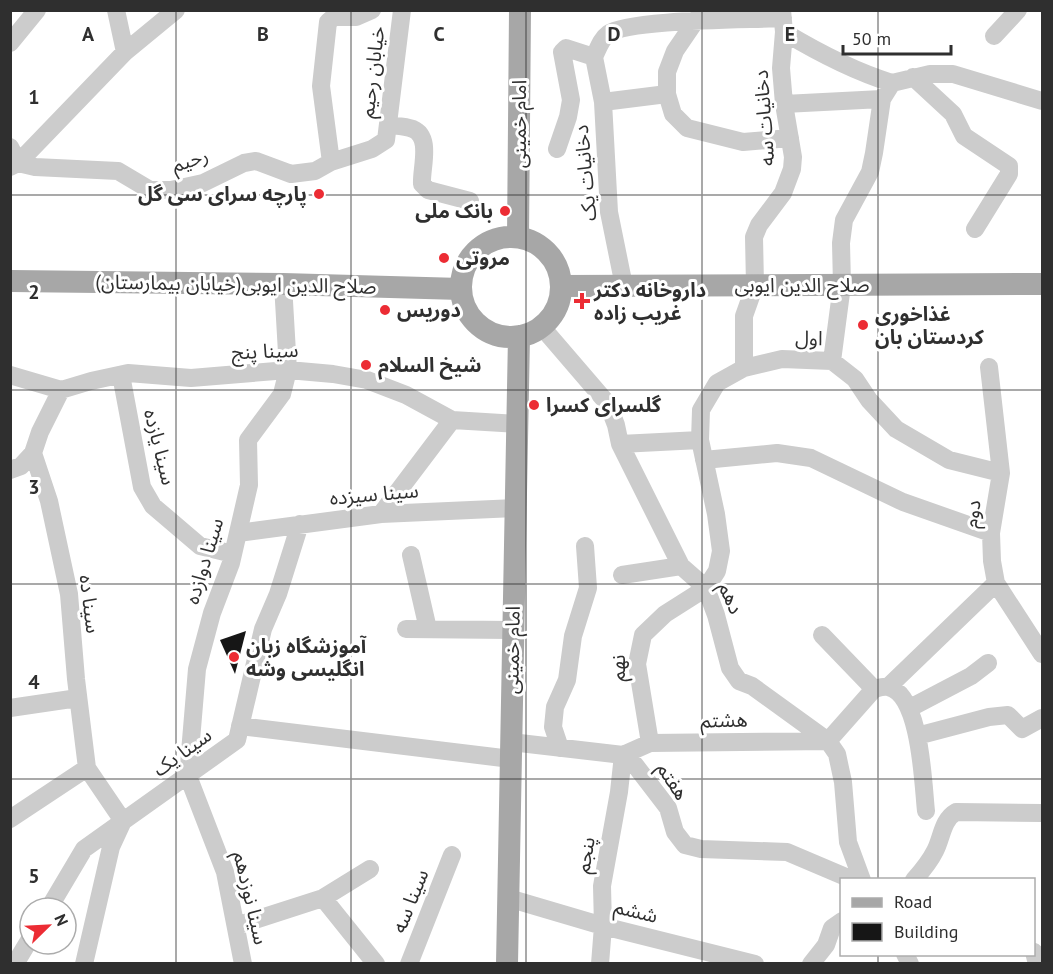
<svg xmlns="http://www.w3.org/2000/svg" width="1053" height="974" viewBox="0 0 1053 974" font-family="'PT Sans','Noto Sans Arabic',sans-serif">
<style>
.building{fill:#161616}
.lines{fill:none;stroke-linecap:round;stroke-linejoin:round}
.minor{stroke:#ccc;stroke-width:18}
.major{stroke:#a7a7a7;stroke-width:22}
.grid{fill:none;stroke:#2f2f2f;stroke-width:1.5;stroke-opacity:0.55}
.poi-dot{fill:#ec2c34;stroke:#fff;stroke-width:2}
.labels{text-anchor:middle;stroke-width:6;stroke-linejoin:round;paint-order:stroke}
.street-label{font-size:20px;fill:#2f2f2f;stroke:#fff}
.poi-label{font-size:20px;font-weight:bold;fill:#2f2f2f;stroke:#fff;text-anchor:start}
.grid-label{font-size:20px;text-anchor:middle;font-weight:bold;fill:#2f2f2f;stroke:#fff;stroke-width:6;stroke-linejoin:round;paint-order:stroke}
</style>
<rect width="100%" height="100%" fill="#fff"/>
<path class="building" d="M246 631 235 674 220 640Z"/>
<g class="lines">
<path class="minor" d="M116 10 125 52
M703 10 675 51 667 72V94L673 114 687 128 743 142 790 138
M784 32C819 53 853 71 892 83
M994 36 1018 10
M10 43 37 10
M594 57 603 102 609 212 624 286
M594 57C598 49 601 39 608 34 628 19 751 20 783 18
M913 77 953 114 964 136 1009 166V174L975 229
M603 102 667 94
M784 104 882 99
M388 125C396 126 405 126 413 129 432 137 421 168 422 184L428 190 470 201
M10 147 18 163 35 167 118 171 150 190H171L203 183 244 163 256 161 291 174 315 171 331 162 372 149 386 140 402 10
M557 149 568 117 571 100 562 52 566 48 594 57
M331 162 321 86 328 22 334 17H356L372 10
M10 167 18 163 125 52 176 10
M541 326 608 404 616 425 620 444 681 566 706 588 716 615 730 668 739 681 752 686 828 741 837 754 843 782 848 842 862 880
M832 361 842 285 841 243 844 220 870 172 874 153 882 99 892 83 930 74H953L1042 101
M989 367 1001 473 991 533 992 561 996 583 1042 654
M744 368V316L755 285 754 237 759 225 783 193 792 169 793 157 784 104 781 68 784 32 782 10
M10 375 61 390 91 381 128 373 191 378 288 370 333 374 367 380 406 395 452 420 517 424
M121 375 142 487 153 506 200 546 233 554
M61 390 40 432 33 453 49 501 69 594 76 679 87 768 123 821 111 847 84 964
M620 444 700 440
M704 460 777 453 811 458 903 502 991 533
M10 470 21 466 33 453
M381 514 452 420
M238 533 381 514 515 508
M411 555 428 629
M622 575 681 566
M406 629 512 630
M822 635 874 689
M888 687 996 583
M10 708 78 698
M910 708 971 676 988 663
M240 726 511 759
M917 736 989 717 1008 715 1022 729 1042 718
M511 742 623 755 635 765 668 808 675 832 685 845 701 849 787 852 853 880
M650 743 637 664 643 635 665 614 706 588 717 571 721 551 716 514 700 440 701 410 717 383 744 368 782 359 832 361 855 379 869 400 896 429 949 460 1001 473
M560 748 553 727 555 707 567 680 573 636 588 588 585 546
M10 819 87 768
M914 880C922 871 930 861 935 851 942 838 942 820 956 812L1042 813
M323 898 376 964
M508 898 603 926 755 964
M49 908 84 849 237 740 263 629 278 594 300 524
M236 926 323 898 370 869
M1034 952 1037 964
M905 954 910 964
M15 964 30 939
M243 964 225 872 188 776 197 669 212 613 231 563 249 485 248 440 282 394 288 370 283 284
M409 964 452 855
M600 964 603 926 602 886 619 792 623 755 650 743 828 741 874 689C878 688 884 686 888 687 921 694 923 785 926 811
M811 964 826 945 832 928 842 921"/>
<path class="major" d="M518 237 520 10
M461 287a50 50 0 1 1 100 0a50 50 0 1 1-100 0Z
M10 281 283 284 461 289
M561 286 1042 284
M507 964 519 336"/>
</g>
<path class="grid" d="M176 10V964M351 10V964M526 10V964M702 10V964M878 10V880M10 195H1042M10 390H1042M10 584H1042M10 779H1042M878 954V964"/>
<g class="poi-dot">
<circle cx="319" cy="194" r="6"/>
<circle cx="505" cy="211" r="6"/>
<circle cx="444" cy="258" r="6"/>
<path d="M579 292h6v6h6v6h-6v6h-6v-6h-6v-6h6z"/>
<circle cx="385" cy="310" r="6"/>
<circle cx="863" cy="325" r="6"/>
<circle cx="366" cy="365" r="6"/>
<circle cx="534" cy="405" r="6"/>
<circle cx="234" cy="657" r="6"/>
</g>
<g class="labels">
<g class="street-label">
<text transform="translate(372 72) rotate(-83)" y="7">خیابان رحیم</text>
<text transform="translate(764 118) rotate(-94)" y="7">دخانیات سه</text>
<text transform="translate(519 124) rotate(-90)" y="7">امام خمینی</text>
<text transform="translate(190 160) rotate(-18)" y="7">رحیم</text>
<text transform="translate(585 173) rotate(-95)" y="7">دخانیات یک</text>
<text transform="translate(236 284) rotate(1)" y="7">صلاح الدین ایوبی(خیابان بیمارستان)</text>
<text x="802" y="292">صلاح الدین ایوبی</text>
<text transform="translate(809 338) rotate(2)" y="7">اول</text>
<text transform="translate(265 351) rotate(-2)" y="7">سینا پنج</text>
<text transform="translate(160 447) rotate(76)" y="7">سینا یازده</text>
<text transform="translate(374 494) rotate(-5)" y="7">سینا سیزده</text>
<text transform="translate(972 514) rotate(-83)" y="7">دوم</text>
<text transform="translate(204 561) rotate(-73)" y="7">سینا دوازده</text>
<text transform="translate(731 598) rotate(67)" y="7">دهم</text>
<text transform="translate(90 604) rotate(83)" y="7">سینا ده</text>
<text transform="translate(512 650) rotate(-89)" y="7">امام خمینی</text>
<text transform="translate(618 668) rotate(-90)" y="7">نهم</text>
<text transform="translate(724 720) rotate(-1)" y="7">هشتم</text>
<text transform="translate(182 752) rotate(-36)" y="7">سینا یک</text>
<text transform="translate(673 781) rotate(57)" y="7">هفتم</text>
<text transform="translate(585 855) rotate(-80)" y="7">پنجم</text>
<text transform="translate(251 898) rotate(77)" y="7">سینا نوزدهم</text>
<text transform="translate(410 901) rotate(-68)" y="7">سینا سه</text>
<text transform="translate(636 911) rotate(14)" y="7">ششم</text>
</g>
<g class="poi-label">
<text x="307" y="201" text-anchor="end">پارچه سرای سی گل</text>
<text x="493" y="218" text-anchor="end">بانک ملی</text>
<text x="456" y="265">مروتی</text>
<text x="594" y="297">داروخانه دکتر<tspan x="594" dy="23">غریب زاده</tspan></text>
<text x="397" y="317">دوریس</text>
<text x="875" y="321">غذاخوری<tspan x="875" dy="23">کردستان بان</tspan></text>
<text x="378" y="372">شیخ السلام</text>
<text x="546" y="412">گلسرای کسرا</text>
<text x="246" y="653">آموزشگاه زبان<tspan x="246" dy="23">انگلیسی وشه</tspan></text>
</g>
</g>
<g class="grid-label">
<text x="88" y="41">A</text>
<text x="263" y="41">B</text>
<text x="439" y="41">C</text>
<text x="614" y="41">D</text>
<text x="790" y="41">E</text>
<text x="34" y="104">1</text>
<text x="34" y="299">2</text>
<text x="34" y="494">3</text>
<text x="34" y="689">4</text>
<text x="34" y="883">5</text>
</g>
<rect width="1053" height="974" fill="none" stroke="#2f2f2f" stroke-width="24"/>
<rect x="840" y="878" width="195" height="78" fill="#ffffff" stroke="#acacac" stroke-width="1.5"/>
<rect x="852" y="898" width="30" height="9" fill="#a7a7a7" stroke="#acacac" stroke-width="1.5"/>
<text x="894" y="908" font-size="18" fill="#2f2f2f">Road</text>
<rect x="852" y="923" width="30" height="18" fill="#161616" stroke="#acacac" stroke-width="1.5"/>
<text x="894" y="938" font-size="18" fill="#2f2f2f">Building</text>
<g transform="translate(48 926) rotate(66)"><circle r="28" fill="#ffffff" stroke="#acacac" stroke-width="1.5"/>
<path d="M0-4.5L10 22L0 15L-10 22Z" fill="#ec2c34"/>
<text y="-9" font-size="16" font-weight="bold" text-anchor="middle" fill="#2f2f2f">N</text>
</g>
<path d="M843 45v9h108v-9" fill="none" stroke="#2f2f2f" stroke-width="3"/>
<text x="852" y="45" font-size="18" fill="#2f2f2f" stroke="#ffffff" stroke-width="4.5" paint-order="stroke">50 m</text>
</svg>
